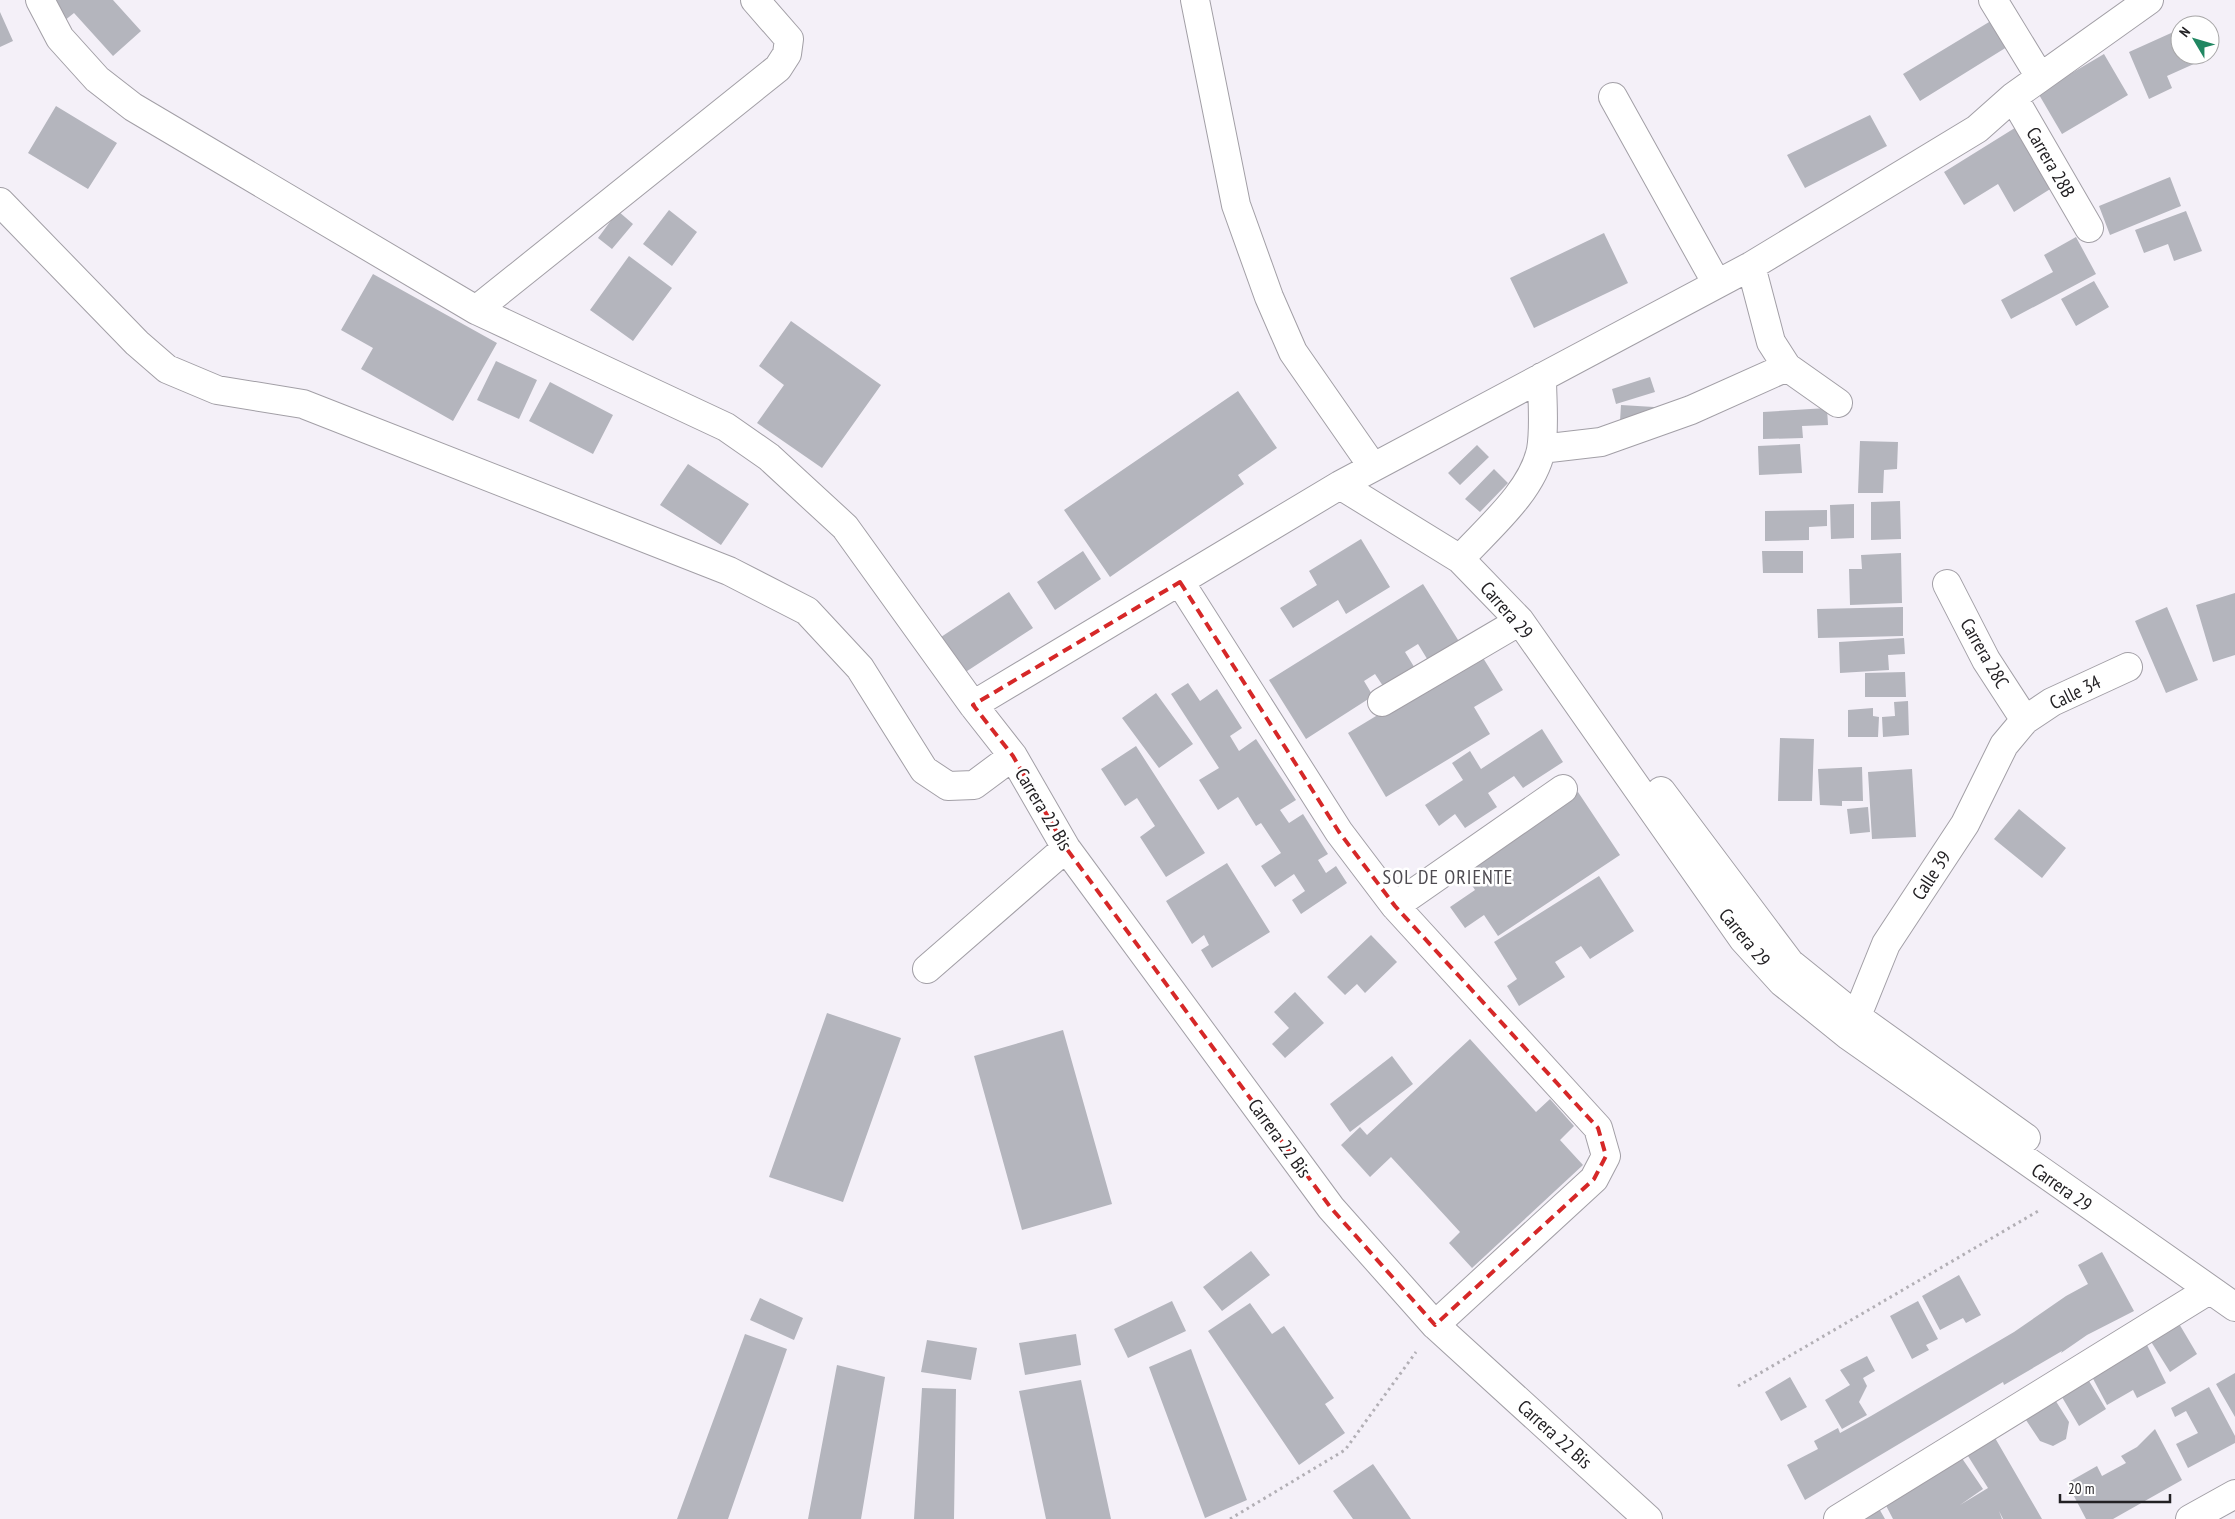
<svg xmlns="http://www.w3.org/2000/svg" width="2235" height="1519" viewBox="0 0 2235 1519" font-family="'PT Sans Narrow',sans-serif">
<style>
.building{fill:#b4b5bd}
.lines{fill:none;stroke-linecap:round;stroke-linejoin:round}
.minor-casing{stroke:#a29fa6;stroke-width:30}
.path{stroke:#b2afb5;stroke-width:3;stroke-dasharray:2.5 4;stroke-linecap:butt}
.minor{stroke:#fff;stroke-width:28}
.marked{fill:none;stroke:#d62828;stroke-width:4;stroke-dasharray:10 6;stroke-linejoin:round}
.labels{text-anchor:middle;stroke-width:5;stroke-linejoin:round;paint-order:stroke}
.street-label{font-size:19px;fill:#232124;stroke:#fff}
.neighbourhood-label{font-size:20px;letter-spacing:1px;fill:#4e4b51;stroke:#fff}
</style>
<rect width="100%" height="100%" fill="#f4f0f8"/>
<path class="building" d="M49 0H113L141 31 113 56 74 13 64 21Z
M0 12 13 41 0 47Z
M1999 16 2015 42 1920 101 1903 74Z
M2180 29V55H2193L2196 63 2167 76 2172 88 2149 99 2129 52Z
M2104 54 2128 95 2062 134 2038 93Z
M56 106 117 143 88 189 28 153Z
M1870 115 1887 146 1805 188 1787 155Z
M2018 126 2055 186 2014 212 1998 184 1964 205 1944 172Z
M2170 177 2181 206 2110 235 2099 206Z
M669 210 697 232 672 266 643 244Z
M618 211 633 224 612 249 598 238Z
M2186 211 2202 251 2174 261 2168 244 2144 253 2135 230Z
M1604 233 1628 283 1534 328 1510 278Z
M2076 237 2096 274 2011 319 2001 300 2053 272 2044 255Z
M629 256 672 288 633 341 590 310Z
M373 274 497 343 453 421 361 369 373 348 341 330Z
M2094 281 2109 307 2076 326 2061 299Z
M791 321 881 385 822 468 757 423 784 385 759 366Z
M496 361 537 380 519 419 477 400Z
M1650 377 1655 392 1616 404 1612 389Z
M550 382 613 415 593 454 529 421Z
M1238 391 1277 448 1238 475 1244 484 1110 577 1064 510Z
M1621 405 1654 407 1653 422 1620 421Z
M1827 408 1828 425 1802 426 1803 438 1763 439V412Z
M1860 441 1898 442 1897 469 1884 470 1883 493H1858Z
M1800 444 1802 473 1759 475 1758 446Z
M1477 445 1489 457 1460 485 1448 473Z
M688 464 749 504 721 545 660 505Z
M1494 469 1508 483 1480 512 1465 499Z
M1900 501 1901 539 1871 540V502Z
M1854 504V538L1831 539 1830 505Z
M1827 510V526L1809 527V540L1765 541V511Z
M1361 539 1390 587 1346 614 1338 600 1293 628 1280 608 1317 585 1309 571Z
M1083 551 1101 579 1055 610 1037 582Z
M1762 551H1803V573H1763Z
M1901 553 1902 603 1850 605 1849 569H1862L1861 555Z
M1423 584 1460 643 1429 662 1418 644 1405 652 1416 670 1385 689 1375 674 1364 681 1373 696 1306 739 1269 680Z
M1009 592 1033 628 961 675 938 639Z
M2235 593V655L2213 662 2196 605Z
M1903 607V636L1818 638 1817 609Z
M2167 607 2198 680 2166 693 2135 621Z
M1904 638 1905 654 1888 655 1889 670 1840 673 1839 642Z
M1480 653 1503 690 1474 707 1490 734 1386 797 1348 733Z
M1905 672 1906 697H1865V673Z
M1188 683 1200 701 1217 689 1242 728 1230 736 1239 751 1256 739 1296 800 1280 810 1289 823 1303 814 1328 854 1318 860 1326 873 1336 866 1347 883 1301 914 1292 900 1305 891 1294 874 1275 887 1261 866 1281 853 1261 823 1256 826 1238 797 1218 810 1199 780 1219 768 1171 694Z
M1156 693 1193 744 1159 768 1122 718Z
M1908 701 1909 735 1883 737 1882 717 1895 716 1894 702Z
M1873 708V716L1879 717 1878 737H1848V710Z
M1542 729 1563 762 1523 788 1514 776 1488 793 1497 807 1465 828 1455 814 1439 826 1425 805 1463 780 1452 763 1470 751 1481 769Z
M1780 738 1814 739 1812 801H1778Z
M1136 746 1205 853 1166 877 1140 837 1155 826 1137 798 1125 806 1101 769Z
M1862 767 1863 801H1842V806L1820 805 1818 769Z
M1912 769 1916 837 1872 839 1868 772Z
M1578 792 1620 855 1498 936 1484 915 1465 928 1450 907 1475 890 1462 870Z
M1868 807 1870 832 1850 834 1847 809Z
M2019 809 2066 848 2042 878 1994 839Z
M1227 863 1270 932 1212 968 1201 950 1209 945 1204 935 1192 944 1166 901Z
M1599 876 1634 931 1590 959 1581 946 1555 962 1565 977 1519 1006 1507 986 1517 979 1494 942Z
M1371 935 1397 962 1365 993 1357 984 1345 995 1327 977Z
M1295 992 1324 1023 1285 1058 1272 1044 1289 1028 1274 1012Z
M827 1013 901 1038 843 1202 769 1177Z
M1063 1030 1112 1204 1022 1230 974 1056Z
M1470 1039 1536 1112 1550 1099 1574 1126 1560 1140 1583 1165 1472 1268 1449 1243 1460 1232 1391 1157 1370 1177 1341 1145 1360 1127 1367 1135Z
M1392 1056 1413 1084 1350 1132 1330 1104Z
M1251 1251 1270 1275 1222 1311 1203 1287Z
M2102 1252 2134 1311 2087 1335 2061 1353 2062 1351 2004 1385 2003 1382 1805 1500 1787 1465 1818 1449 1814 1441 1838 1428 1840 1433 1871 1416 2014 1332 2066 1296 2088 1284 2078 1265Z
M1959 1275 1981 1315 1966 1323 1963 1318 1940 1330 1922 1296Z
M760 1298 803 1318 794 1340 750 1320Z
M1172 1301 1186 1331 1128 1358 1114 1329Z
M1918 1301 1938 1339 1926 1345 1929 1350 1912 1359 1890 1316Z
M1250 1303 1272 1334 1284 1326 1334 1398 1325 1404 1345 1433 1299 1465 1208 1331Z
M2178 1322 2197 1354 2170 1372 2150 1340Z
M745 1334 787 1349 728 1519H677Z
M1076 1334 1081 1365 1025 1375 1019 1343Z
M927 1340 977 1348 971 1380 921 1372Z
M2146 1343 2166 1383 2137 1398 2133 1390 2107 1405 2090 1373Z
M1191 1349 1247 1500 1205 1518 1149 1367Z
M1867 1356 1875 1371 1863 1378 1867 1386 1859 1402 1867 1415 1842 1429 1825 1400 1850 1385 1840 1370Z
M837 1365 885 1377 861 1519H808Z
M2235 1373V1417L2216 1384Z
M2086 1376 2106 1409 2079 1426 2059 1392Z
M1790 1377 1807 1407 1781 1421 1765 1392Z
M1081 1380 1111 1519H1046L1019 1391Z
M2209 1387 2235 1436V1443L2188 1468 2176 1444 2198 1433 2186 1411 2175 1417 2171 1408Z
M922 1388 956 1389 954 1519H914Z
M2052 1395 2069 1422 2066 1439 2053 1446 2040 1441 2022 1414Z
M2155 1429 2182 1480 2113 1519H2086L2067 1483 2097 1466 2102 1476 2126 1463 2121 1456 2137 1447Z
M1991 1431 2042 1519H2003L1999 1511 2002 1519H1959L1948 1503 1959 1519H1893L1880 1494 1955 1448 1983 1489 1960 1505 1988 1488 1963 1448Z
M1373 1464 1411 1519H1353L1333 1491Z
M1877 1505 1885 1519H1859Z"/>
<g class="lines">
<g class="minor-casing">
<path id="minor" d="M40 0 60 38 97 79 133 107 476 310 726 427 769 457 845 527 973 705 1013 756 1066 848 1331 1208 1435 1325 1648 1519
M1195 0 1236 205 1269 297 1293 352 1373 467
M1993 0 2040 77
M1613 97 1717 284
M2013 97 2089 228
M0 202 137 343 167 369 217 390 303 404 729 571 807 611 860 668 924 770 948 786 974 785 1013 756
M1751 266 1771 342 1787 367 1838 403
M476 310 778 68 787 54 789 39 755 0
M1541 449 1601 442 1691 410 1787 367
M1340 485 1460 559 1520 621 1743 939 1782 982 1849 1036 2235 1307
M1460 559C1488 528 1532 492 1541 450 1545 427 1542 400 1542 377
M1180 582 1339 832 1395 906 1598 1128 1606 1156 1594 1179 1435 1325
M1947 584 1986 660 2025 720
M1382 702 1520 621
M973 705 1340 485 1751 266 1977 129 2013 97 2149 0
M1661 791 1790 963 1857 1017 2026 1138
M1395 906 1563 789
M927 969 1066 848
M1850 1033 1886 944 1965 824 2004 745 2025 720 2052 702 2128 667
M1838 1519 2209 1290
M2190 1519 2235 1494"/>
</g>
<path class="path" d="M1738 1386 2040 1210
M1230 1519 1345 1450 1416 1352"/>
<use href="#minor" class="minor"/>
</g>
<path class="marked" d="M1180 582 1339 832 1395 906 1598 1128 1606 1156 1594 1179 1435 1325 1331 1208 1066 848 1013 756 973 705Z"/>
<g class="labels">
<g class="street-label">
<text transform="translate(2051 162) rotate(60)" y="7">Carrera 28B</text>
<text transform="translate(1507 610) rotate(49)" y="7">Carrera 29</text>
<text transform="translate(1985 653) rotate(60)" y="7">Carrera 28C</text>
<text transform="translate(2075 692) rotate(-26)" y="7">Calle 34</text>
<text transform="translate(1044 809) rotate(59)" y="7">Carrera 22 Bis</text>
<text transform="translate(1931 875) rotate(-57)" y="7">Calle 39</text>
<text transform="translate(1745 937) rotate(51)" y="7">Carrera 29</text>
<text transform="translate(1280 1138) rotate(54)" y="7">Carrera 22 Bis</text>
<text transform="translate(2062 1187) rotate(35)" y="7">Carrera 29</text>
<text transform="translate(1555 1434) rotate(42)" y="7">Carrera 22 Bis</text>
</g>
<g class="neighbourhood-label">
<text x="1448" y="884">SOL DE ORIENTE</text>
</g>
</g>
<g transform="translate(2195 40) rotate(308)"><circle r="24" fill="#ffffff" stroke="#a7a6a7"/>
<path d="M0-4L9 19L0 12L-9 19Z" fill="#218762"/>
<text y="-8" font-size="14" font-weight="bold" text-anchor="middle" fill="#232124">N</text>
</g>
<path d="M2060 1494v8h110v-8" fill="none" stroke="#232124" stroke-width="2.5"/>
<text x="2068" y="1494" font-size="15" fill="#232124" stroke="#ffffff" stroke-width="4" paint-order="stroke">20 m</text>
</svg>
